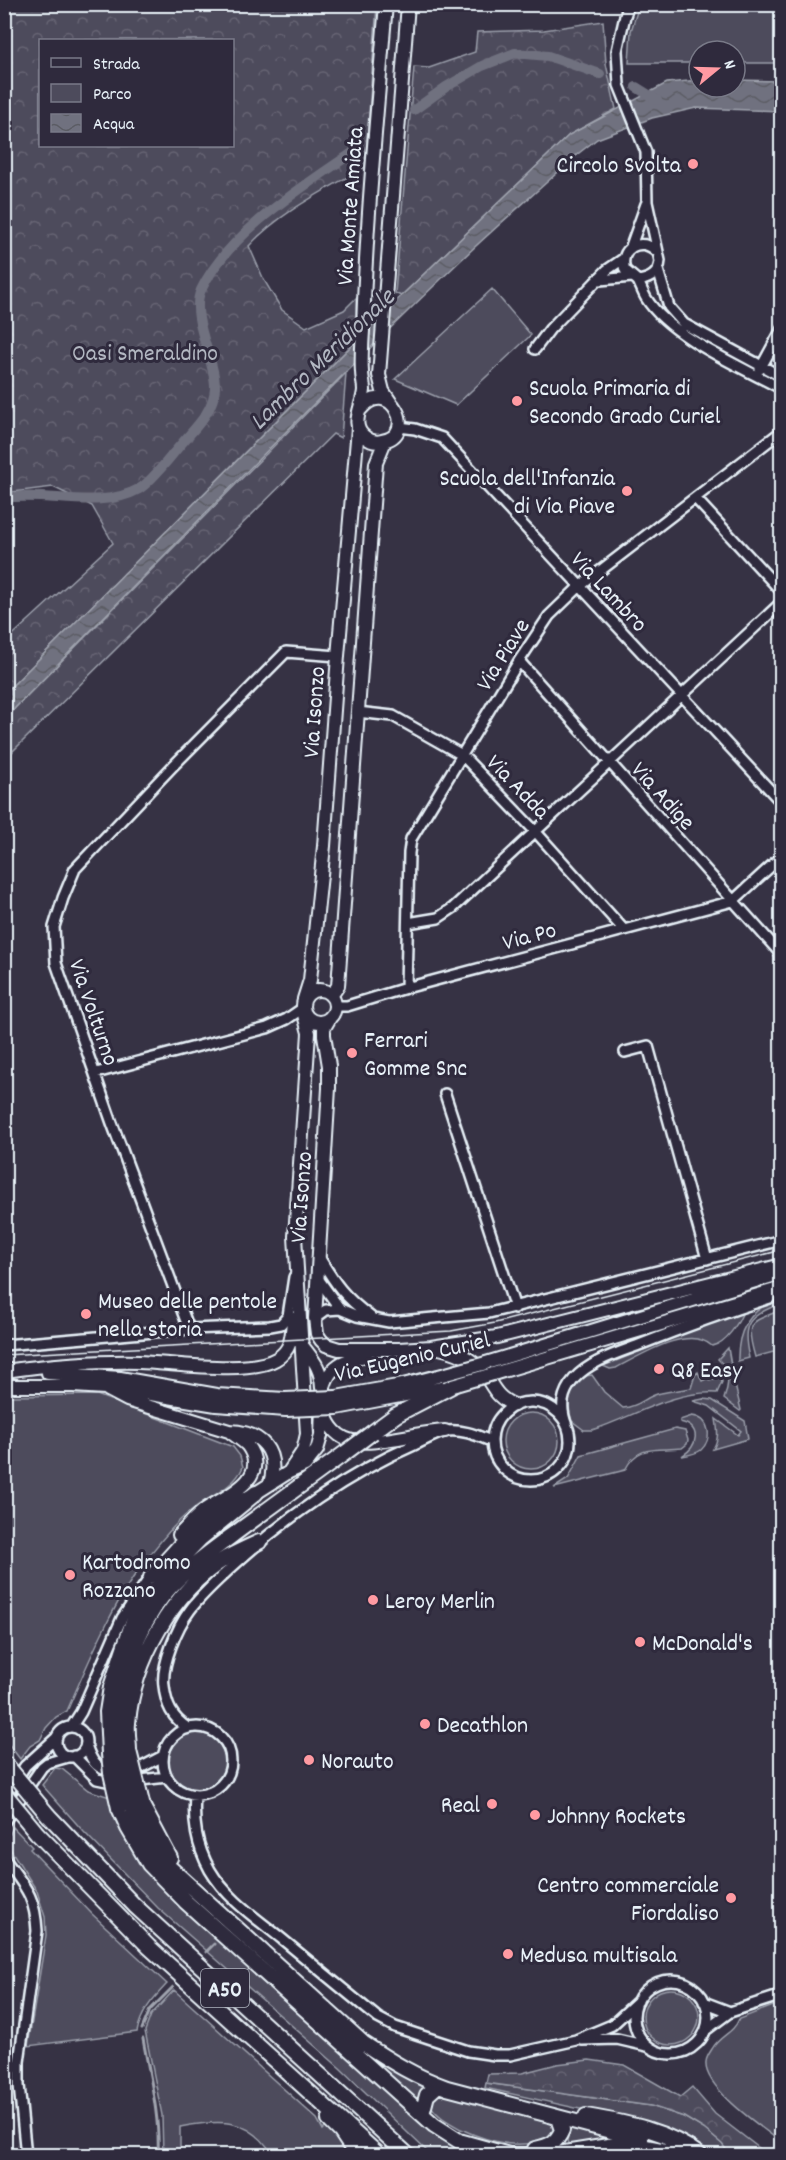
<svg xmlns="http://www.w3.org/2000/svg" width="786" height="2160" viewBox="0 0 786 2160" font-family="Dekko,sans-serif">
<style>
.green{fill:#4d4b5c;stroke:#9a9eaa;stroke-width:1.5}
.forest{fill:url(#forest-crowns);stroke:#9a9eaa;stroke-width:1.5;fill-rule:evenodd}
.water{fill:url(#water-waves);stroke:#a0a4af;stroke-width:1.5}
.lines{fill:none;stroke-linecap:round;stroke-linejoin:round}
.stream{stroke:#a0a4af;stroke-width:3}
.canal{stroke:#70717f;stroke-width:10}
.minor-casing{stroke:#e8f1f8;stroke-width:14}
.major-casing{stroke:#e8f1f8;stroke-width:16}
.highway-casing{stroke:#e8f1f8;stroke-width:18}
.minor{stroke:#2f2a3d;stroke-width:9}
.major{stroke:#2f2a3d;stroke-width:12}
.highway{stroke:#2f2a3d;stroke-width:14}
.tram{stroke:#e8f1f8;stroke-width:1.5}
.major-bridge-casing{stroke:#e8f1f8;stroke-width:16;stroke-linecap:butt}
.highway-bridge-casing{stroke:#e8f1f8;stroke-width:18;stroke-linecap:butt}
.major-bridge{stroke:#2f2a3d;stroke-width:12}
.highway-bridge{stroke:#2f2a3d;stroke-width:14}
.poi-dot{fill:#ff9aa2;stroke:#2f2a3d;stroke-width:2}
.labels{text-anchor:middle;stroke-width:6;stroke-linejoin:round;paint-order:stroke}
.shield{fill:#2f2a3d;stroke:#b0b5c0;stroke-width:1.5}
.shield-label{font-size:22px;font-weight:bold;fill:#e8f1f8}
.poi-label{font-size:24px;fill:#e8f1f8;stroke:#2f2a3d;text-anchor:start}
.street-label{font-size:24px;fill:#e8f1f8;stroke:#2f2a3d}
.park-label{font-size:24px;fill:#b2b7c1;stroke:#2f2a3d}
.water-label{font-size:26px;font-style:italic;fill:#b2b7c2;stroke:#2f2a3d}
</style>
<defs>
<pattern id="forest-crowns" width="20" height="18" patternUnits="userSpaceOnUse" patternTransform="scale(1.5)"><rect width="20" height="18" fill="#4d4b5c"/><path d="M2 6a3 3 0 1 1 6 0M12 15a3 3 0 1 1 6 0" fill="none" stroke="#676574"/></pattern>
<pattern id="water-waves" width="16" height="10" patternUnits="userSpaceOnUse" patternTransform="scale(1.5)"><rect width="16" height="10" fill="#70717f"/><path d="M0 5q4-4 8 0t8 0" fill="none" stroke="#5b5c64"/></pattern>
</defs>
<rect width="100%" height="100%" fill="#363244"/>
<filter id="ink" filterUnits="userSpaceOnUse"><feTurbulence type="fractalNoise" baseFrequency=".0167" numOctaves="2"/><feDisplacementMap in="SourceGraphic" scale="12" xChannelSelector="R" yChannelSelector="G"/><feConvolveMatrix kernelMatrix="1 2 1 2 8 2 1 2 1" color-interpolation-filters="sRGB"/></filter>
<g filter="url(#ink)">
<path class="green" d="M639 5H781V63H735V51H699V63H629L631 31Z
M492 289 531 335 456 405 395 379Z
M781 1298V1303C749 1317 741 1321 749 1358L738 1361C737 1329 750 1308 781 1298Z
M744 1310C739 1322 727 1343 712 1346 688 1324 640 1356 616 1368L610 1369 603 1366Z
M781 1310V1350L755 1357C744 1319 751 1323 781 1310Z
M728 1348 733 1377 741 1410 740 1411 724 1399C729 1384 731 1371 718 1359Z
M710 1367 718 1371 722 1382 717 1393C674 1390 633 1417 592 1430H584L572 1421C566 1404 569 1388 584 1376L592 1375 604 1392 623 1408C642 1406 645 1396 661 1393 670 1391 680 1390 691 1388L695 1375 698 1372 702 1381 708 1378 710 1381 714 1380Z
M97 1395 233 1447 240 1456 243 1467C233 1490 206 1497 188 1513 173 1525 160 1542 148 1557 114 1599 89 1661 67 1711L56 1717 46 1728 40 1740 30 1746 20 1759 4 1738 5 1396Z
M703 1399 712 1400 745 1421 748 1439 713 1449C719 1439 718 1431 716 1419L738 1435 741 1431 709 1406 693 1401Z
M503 1441a28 28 0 1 1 56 0a28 28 0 1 1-56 0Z
M692 1416C710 1418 713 1439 701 1450 696 1454 688 1455 682 1456 698 1446 702 1427 680 1422V1420Z
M675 1429 685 1431 688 1440 687 1444 682 1448C658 1451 638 1443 625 1470L554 1488 568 1479 581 1455Z
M169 1761a28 28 0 1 1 56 0a28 28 0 1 1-56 0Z
M55 1768 62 1769 88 1790 110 1797 146 1868 181 1907 385 2087 438 2138 480 2155H431L340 2068 158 1908 84 1832 42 1785Z
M13 1827 32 1847 30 1849 92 1914 167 1984C153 1999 141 2011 137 2032L28 2046 46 1935 45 1917 37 1891 9 1847V1836Z
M643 2017a28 28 0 1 1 56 0a28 28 0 1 1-56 0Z
M174 1990 317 2119 323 2130 328 2125 351 2155H273C250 2117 219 2119 180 2127V2155H163L162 2115 145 2031 151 2015Z
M781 2003H782L781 2142C763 2128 703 2088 706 2062 706 2059 710 2052 712 2049 720 2035 733 2034 739 2019Z
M355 2044 430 2089 421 2103Z
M486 2083 651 2106 684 2117 704 2129 722 2144 730 2155H708L691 2140 666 2128 485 2088Z
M441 2093 551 2122 557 2127V2136C524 2151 493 2144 461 2129 450 2123 438 2117 431 2106L433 2099Z
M570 2126 606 2136V2140L569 2145 567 2141Z"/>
<path class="forest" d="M5 5H377L365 167C326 190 280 212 249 246L264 280 282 310 306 327 344 310 356 298V341L5 693V642L113 543 92 506 53 487 5 493ZM40 40H232V146H40Z
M603 21 606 64 616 109 569 135 401 296 395 293 414 67 429 68 475 52 477 32 544 30Z
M346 373 341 438 333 434 12 752 5 767V722L15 708Z
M589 2060 624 2065 680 2097 692 2087 715 2114 768 2155H730L722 2144 704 2129 684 2117 651 2106 486 2083 488 2074 522 2073 557 2064Z"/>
<path class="water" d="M699 80V87H735V80L781 81V111L696 108 652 118 597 139 579 153C540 189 499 224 461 260 309 405 162 558 15 708L5 722V693L401 296 569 135 667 83Z"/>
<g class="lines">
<path class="stream" d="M206 1952 214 1944
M142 2029 150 2010 173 1987
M143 2039C150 2078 160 2116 158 2156"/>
<path class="canal" d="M636 87 657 100
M414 110 446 87 482 66 515 53 548 56 600 74
M4 498C48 491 99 511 139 489 152 482 173 453 183 442 196 427 214 410 215 388 216 361 189 317 201 290 228 233 304 186 355 151"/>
<g class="minor-casing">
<path id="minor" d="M629 4 625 16 617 51 619 85 646 152 647 202 660 261C659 274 651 279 638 281L625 270C618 249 641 235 657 252
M631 246 646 204
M658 270 669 307 684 324 782 377
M600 280 632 277
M638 281C641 287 643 293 646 298 670 337 742 367 782 389
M535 349 550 329 607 270 623 259
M760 369 782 329
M399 427 415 429 442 438 782 803
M695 498 782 592
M519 661 782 955
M357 712 393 716 462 755 534 830 624 930
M408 923 438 918 453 908 782 602
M406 988 409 853 411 839 519 661 549 616 579 587 782 431
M335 1006H347L406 988 733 901 782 856
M625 1052 648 1046 707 1259
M96 1073 267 1028 287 1019 303 1008
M445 1094 515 1308
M318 1255C335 1284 344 1297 371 1317
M317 1277 340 1309
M315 1318 326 1310 340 1309 357 1316 389 1322 489 1313 782 1240
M189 1329 112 1123 56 963 54 927 63 898 75 869 172 767 286 652 338 656
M4 1345 189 1329 270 1326 281 1324 288 1316 294 1277
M492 1441a39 39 0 1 1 78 0a39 39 0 1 1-78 0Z
M567 1426C560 1408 561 1394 574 1379 590 1361 618 1353 639 1345 682 1328 726 1312 770 1298
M72 1726 81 1712 122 1618 150 1577
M56 1742a15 15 0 1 1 30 0a15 15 0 1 1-30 0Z
M163 1761a34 34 0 1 1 68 0a34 34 0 1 1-68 0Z
M188 1728C172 1718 166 1705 164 1686 161 1665 177 1627 190 1610 202 1594 217 1581 232 1567 284 1519 349 1473 414 1445 424 1441 436 1433 447 1431 463 1429 478 1436 491 1441
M86 1745C92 1763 97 1771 117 1772
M74 1756 97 1779 116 1783
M130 1771 142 1767 163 1756
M132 1781 167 1777
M195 1795C193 1822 196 1845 210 1870 227 1899 256 1918 282 1939 314 1965 346 1992 378 2018L395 2027 468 2051 495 2055H510L576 2040 612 2025 638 2001
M4 1799 25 1766 57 1737
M4 1822 42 1767 47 1763 68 1757
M4 1858C24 1886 35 1894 37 1931L19 2062V2085L26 2156
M634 2017a37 37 0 1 1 74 0a37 37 0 1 1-74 0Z
M704 2002 730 2012
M706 2030 730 2012 782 1995
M582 2040 617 2039 647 2046"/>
</g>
<g class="major-casing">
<path id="major" d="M391 403 383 391 379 375 408 4
M360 410C389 374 420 435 382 441 376 443 370 441 365 437 349 425 363 406 364 390 364 384 362 378 362 372 361 359 362 345 363 331 366 222 377 113 386 4
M303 1006a16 16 0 1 1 32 0a16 16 0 1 1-32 0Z
M331 996 338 986 376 463 385 441
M304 999 310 980 324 846 338 656 358 428
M331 1016 324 1028V1035L329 1066V1088L315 1318 317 1334 321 1340 326 1345 339 1349H399L431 1347 497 1337 782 1265
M301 1344C313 1360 321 1367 322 1388
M439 1348C454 1351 471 1358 481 1370 493 1384 494 1397 514 1405
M366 1356C356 1358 344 1360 336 1367 314 1385 320 1431 349 1440 371 1447 418 1432 445 1431
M486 1363 782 1273
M5 1371C49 1365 94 1361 139 1362 172 1363 249 1375 276 1359 292 1350 292 1335 293 1319
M48 1373 120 1378 217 1395 285 1399
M493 1374 782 1288
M4 1386H73L121 1389 216 1405 286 1410
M108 1390 127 1400 229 1431C262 1432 279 1451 270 1484
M336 1397 403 1385 446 1374
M337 1408 442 1388
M289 1472 303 1451 307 1434 295 1236 309 1033 303 1011
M179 1535C188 1526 196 1516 206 1509 226 1496 272 1478 247 1445 242 1440 234 1435 229 1431
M150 1577 179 1545 213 1515 256 1493 289 1472 305 1465 317 1450 321 1436 322 1405"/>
</g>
<g class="highway-casing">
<path id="highway" d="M373 1432 396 1415 452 1386
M129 1751C129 1742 127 1732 128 1723 133 1661 172 1591 226 1558 237 1552 248 1547 259 1542
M109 1754 107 1712 111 1687 134 1618 172 1568 201 1538 256 1493
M118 1754C115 1703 127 1648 156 1605 179 1572 213 1550 245 1526 278 1502 312 1477 345 1453
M143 1807 170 1858
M119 1808 128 1828 149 1864 186 1902 434 2125 459 2141 509 2155H552L627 2143 672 2152
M132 1809 149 1842 168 1866 363 2043C390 2061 416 2077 447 2088L641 2139
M48 1815 135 1906 409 2156
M37 1833 149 1947 380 2156
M422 2114 427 2095 438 2085
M586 2116C627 2123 667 2130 701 2156
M329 2120 341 2132 357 2156
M535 2149C549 2146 556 2144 562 2130L558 2118
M607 2153 635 2156"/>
</g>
<use href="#minor" class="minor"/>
<use href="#major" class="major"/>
<use href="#highway" class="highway"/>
<path class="tram" d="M4 1355 451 1331 495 1323 782 1250"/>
<g class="major-bridge-casing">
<path id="major-bridge" d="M446 1374 486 1363
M452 1386 493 1374
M285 1399 336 1397
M286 1410 337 1408"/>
</g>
<g class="highway-bridge-casing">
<path id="highway-bridge" d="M345 1453 373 1432
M129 1751 143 1807
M109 1754 111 1773 119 1808
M118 1754 124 1786 132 1809
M4 1762 48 1815
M4 1793 37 1833"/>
</g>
<use href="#major-bridge" class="major-bridge"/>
<use href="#highway-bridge" class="highway-bridge"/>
</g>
</g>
<g class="poi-dot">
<circle cx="693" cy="164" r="6"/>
<circle cx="517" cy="401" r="6"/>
<circle cx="627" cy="491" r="6"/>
<circle cx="352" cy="1053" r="6"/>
<circle cx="86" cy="1314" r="6"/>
<circle cx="659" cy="1369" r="6"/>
<circle cx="70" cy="1575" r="6"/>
<circle cx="373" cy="1600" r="6"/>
<circle cx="640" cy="1642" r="6"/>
<circle cx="425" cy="1724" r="6"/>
<circle cx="309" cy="1760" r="6"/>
<circle cx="492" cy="1804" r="6"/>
<circle cx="535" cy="1815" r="6"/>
<circle cx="731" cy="1898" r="6"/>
<circle cx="508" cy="1954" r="6"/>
</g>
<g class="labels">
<rect class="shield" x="201" y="1969" width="48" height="38" rx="4.5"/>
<g class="shield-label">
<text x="225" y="1996">A50</text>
</g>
<g class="poi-label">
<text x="681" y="172" text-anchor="end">Circolo Svolta</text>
<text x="529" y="395">Scuola Primaria di<tspan x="529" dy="28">Secondo Grado Curiel</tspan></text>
<text x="615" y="485" text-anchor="end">Scuola dell'Infanzia<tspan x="615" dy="28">di Via Piave</tspan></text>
<text x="364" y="1047">Ferrari<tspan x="364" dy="28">Gomme Snc</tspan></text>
<text x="98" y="1308">Museo delle pentole<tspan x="98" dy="28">nella storia</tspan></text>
<text x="671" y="1377">Q8 Easy</text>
<text x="82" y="1569">Kartodromo<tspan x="82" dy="28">Rozzano</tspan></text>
<text x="385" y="1608">Leroy Merlin</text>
<text x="652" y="1650">McDonald's</text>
<text x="437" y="1732">Decathlon</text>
<text x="321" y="1768">Norauto</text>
<text x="480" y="1812" text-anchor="end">Real</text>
<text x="547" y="1823">Johnny Rockets</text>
<text x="719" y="1892" text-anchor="end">Centro commerciale<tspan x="719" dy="28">Fiordaliso</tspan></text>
<text x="520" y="1962">Medusa multisala</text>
</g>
<g class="street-label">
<text transform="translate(349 206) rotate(-86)" y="8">Via Monte Amiata</text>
<text transform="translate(610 591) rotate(47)" y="8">Via Lambro</text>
<text transform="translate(502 654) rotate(-58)" y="8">Via Piave</text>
<text transform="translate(313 712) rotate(-86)" y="8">Via Isonzo</text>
<text transform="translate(519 786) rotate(46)" y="8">Via Adda</text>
<text transform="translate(664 795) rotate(48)" y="8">Via Adige</text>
<text transform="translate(529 935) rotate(-15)" y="8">Via Po</text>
<text transform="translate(95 1012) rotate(71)" y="8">Via Volturno</text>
<text transform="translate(300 1197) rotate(-86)" y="8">Via Isonzo</text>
<text transform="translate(412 1356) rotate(-13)" y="8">Via Eugenio Curiel</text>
</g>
<g class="park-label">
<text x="145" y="360">Oasi Smeraldino</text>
</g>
<g class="water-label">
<text transform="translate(321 358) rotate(-44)" y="9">Lambro Meridionale</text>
</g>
</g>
<rect width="786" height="2160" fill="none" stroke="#2f2a3d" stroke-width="24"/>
<rect x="12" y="12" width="762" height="2136" fill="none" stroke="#e8f1f8" stroke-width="2" filter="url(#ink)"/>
<rect x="39" y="39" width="195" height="108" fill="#2f2a3d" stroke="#797a88" stroke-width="1.5"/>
<rect x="51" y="58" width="30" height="9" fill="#2f2a3d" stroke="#797a88" stroke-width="1.5"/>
<text x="93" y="69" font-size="18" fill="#e8f1f8">Strada</text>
<rect x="51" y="84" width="30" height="18" fill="#4d4b5c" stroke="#797a88" stroke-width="1.5"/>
<text x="93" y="99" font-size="18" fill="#e8f1f8">Parco</text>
<rect x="51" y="114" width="30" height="18" fill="url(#water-waves)" stroke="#797a88" stroke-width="1.5"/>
<text x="93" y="129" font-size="18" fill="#e8f1f8">Acqua</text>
<g transform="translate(717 69) rotate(71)"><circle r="28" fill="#2f2a3d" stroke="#797a88" stroke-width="1.5"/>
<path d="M0-4.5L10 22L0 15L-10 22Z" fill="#ff9aa2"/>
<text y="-9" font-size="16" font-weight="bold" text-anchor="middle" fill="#e8f1f8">N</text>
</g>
</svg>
